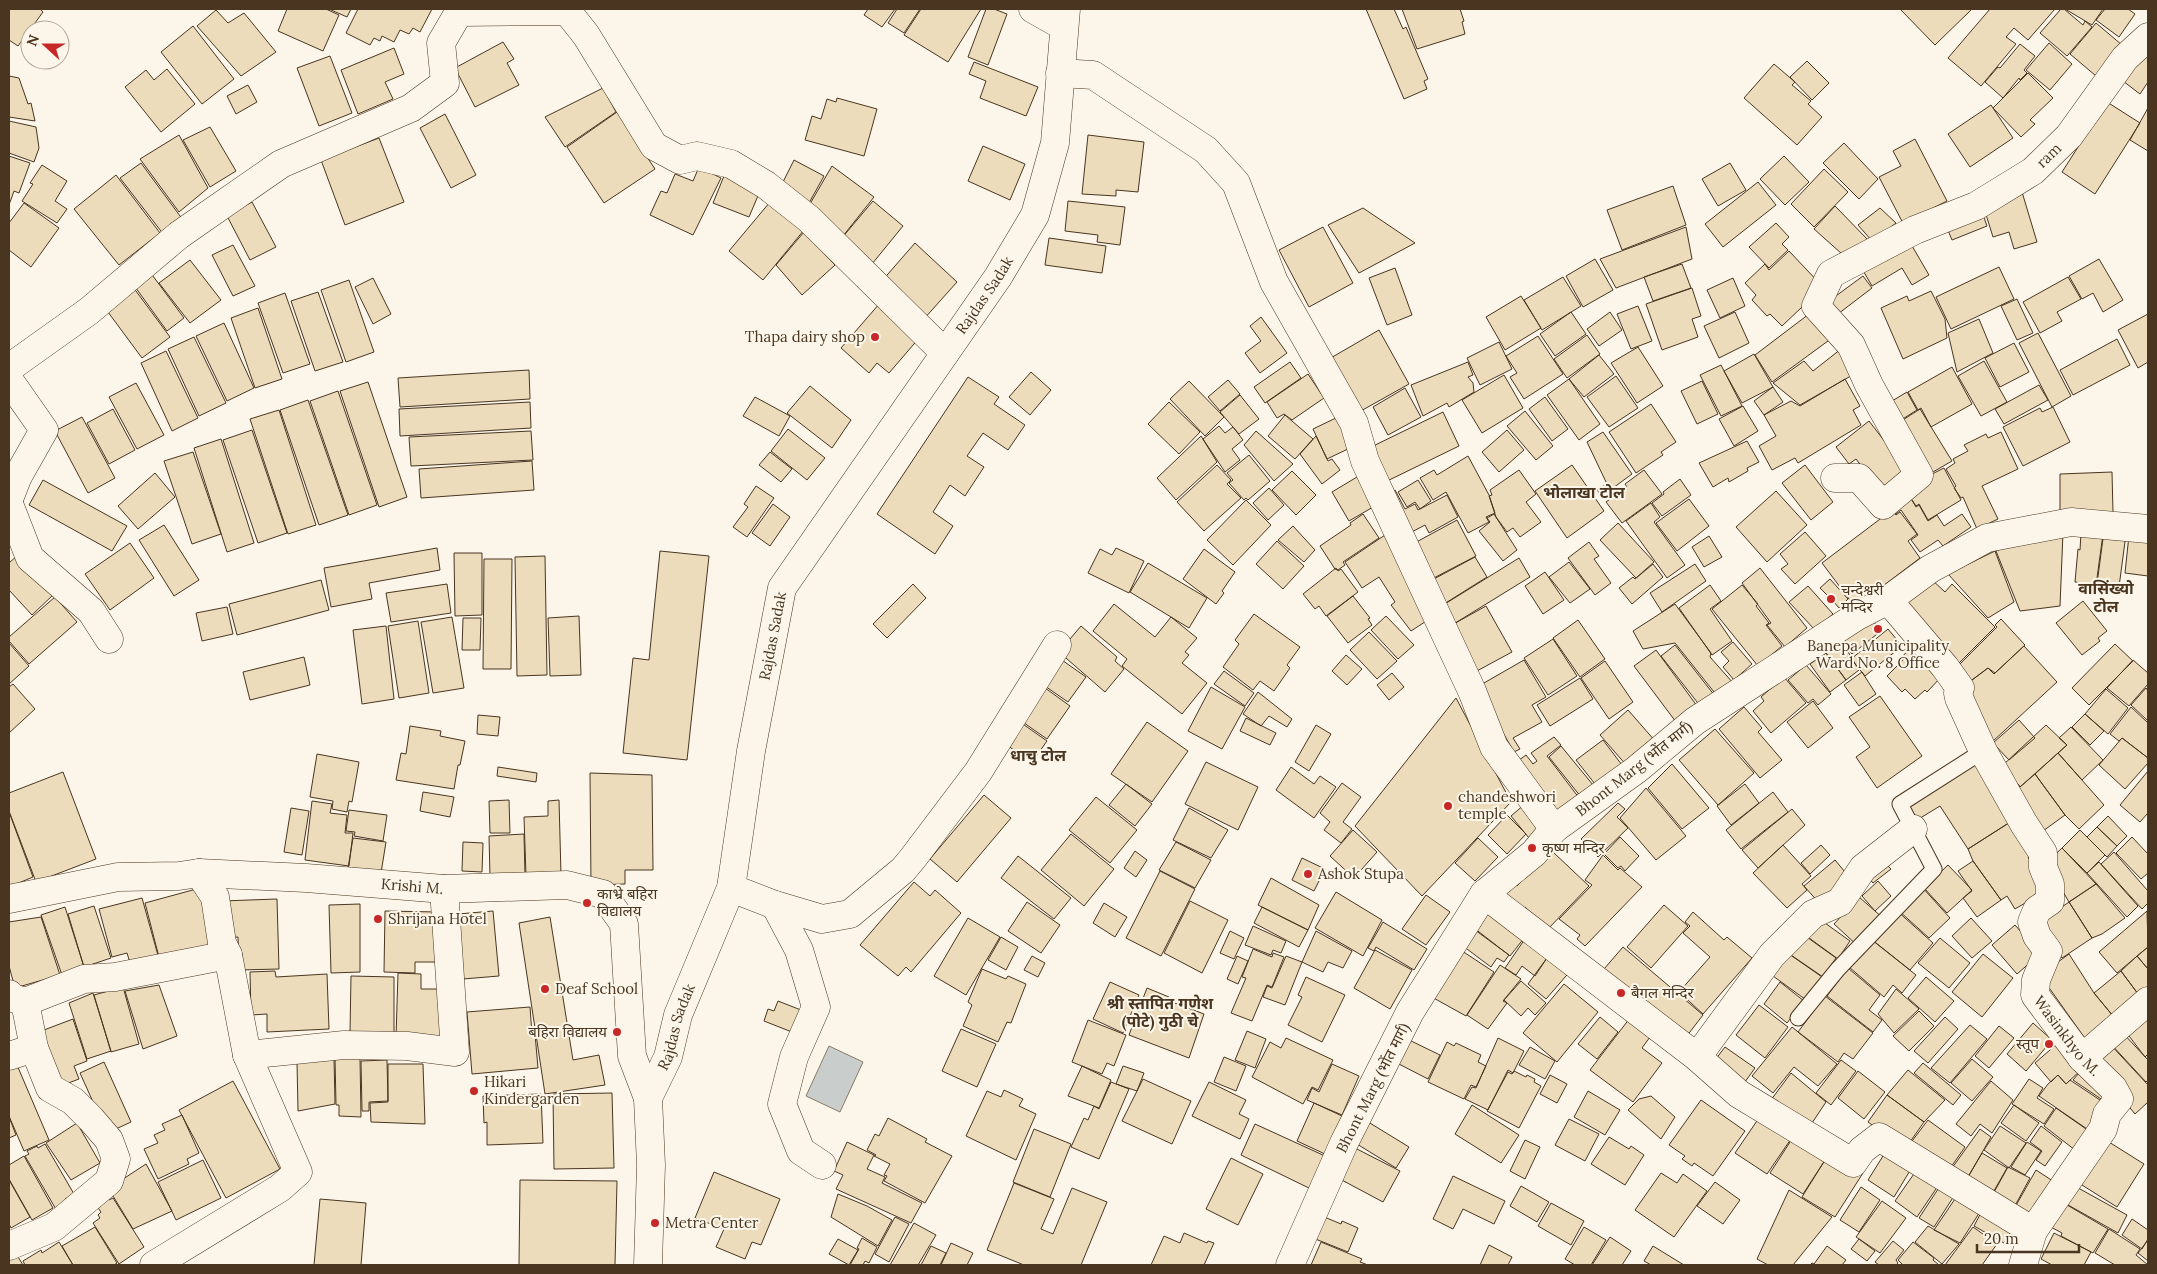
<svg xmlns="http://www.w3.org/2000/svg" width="2157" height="1274" viewBox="0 0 2157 1274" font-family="Lora,'Noto Sans Devanagari',serif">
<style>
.water{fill:#c9cecd;stroke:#887966}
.building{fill:#ecdcbc;stroke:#4a3520}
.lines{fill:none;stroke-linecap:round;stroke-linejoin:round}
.lane-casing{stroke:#4a3520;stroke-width:17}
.street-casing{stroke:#4a3520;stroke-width:29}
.lane{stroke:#fbf6e9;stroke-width:15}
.street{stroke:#fbf6e9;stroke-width:28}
.poi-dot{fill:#c62828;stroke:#fbf6e9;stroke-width:2}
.labels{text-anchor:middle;stroke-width:4;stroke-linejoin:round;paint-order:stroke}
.street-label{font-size:15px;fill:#4a3520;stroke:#fbf6e9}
.poi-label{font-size:15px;fill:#4a3520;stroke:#fbf6e9;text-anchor:start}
.neighbourhood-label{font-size:16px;font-weight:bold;fill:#4a3520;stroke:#fbf6e9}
</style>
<rect width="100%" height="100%" fill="#fbf6e9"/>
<path class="water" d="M829 1046 863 1062 840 1112 806 1096Z"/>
<path class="building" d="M9 9H40L43 12 18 46 9 40Z
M287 9H326L339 15 323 51 278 31Z
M329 9H351L347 17Z
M358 9H432L420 32 413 28 409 34 400 30 394 42 382 36 380 41 374 38 370 45 346 33Z
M868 9H895L882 27 864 15Z
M897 9H920L904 33 888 23Z
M921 9H981L948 62 904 35Z
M986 9H994L1007 14 988 65 968 57Z
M1366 9H1394L1403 29 1406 27 1428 79 1424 81 1427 89 1404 99Z
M1402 9H1460L1464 21 1462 22 1465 34 1417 49Z
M1900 9H1972L1935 45Z
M1990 9H2055L2028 40 2014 28 2006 37 2016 44 1981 86 1948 58Z
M2061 9H2064L2083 25 2085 21 2092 27 2067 56 2040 33Z
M2065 9H2103L2092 25Z
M2105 9H2128L2135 14 2119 37 2096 20Z
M216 10 228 23 244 13 276 52 241 76 197 26Z
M2096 23 2122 45 2096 76 2070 54Z
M193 26 234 79 202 104 161 52Z
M503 42 514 59 507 63 519 85 475 107 455 68Z
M2049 43 2072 64 2050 90 2026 70Z
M2020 44 2035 56 2024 70 2027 73 2020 80 2019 78 2003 98 1985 82 1998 67 2000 68Z
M2148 45V82L2140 94 2119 78Z
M394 48 404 74 385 82 393 99 358 114 341 70Z
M330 56 352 113 319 126 297 68Z
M1807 61 1829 83 1812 100 1790 77Z
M974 62 1038 87 1026 116 980 98 986 81 969 74Z
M1774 64 1795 82 1792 85 1811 101 1808 104 1822 117 1797 145 1744 98Z
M167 69 195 104 161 132 125 87 146 70 154 80Z
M2028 73 2053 98 2030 120 2035 124 2021 137 1993 108Z
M9 76 19 78 28 104 31 103 35 121 9 117Z
M248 85 257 102 236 114 227 96Z
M603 88 616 112 565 147 545 117Z
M837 98 877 109 864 156 805 140 812 116 821 119 827 99 836 102Z
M2107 102 2140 123 2095 194 2062 172Z
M1991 105 2013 138 1970 167 1948 134Z
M2148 108V151L2130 140Z
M617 112 655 169 604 203 567 147Z
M445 114 476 175 451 188 420 128Z
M9 121 36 127 39 148 34 162 9 153Z
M210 127 236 171 210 187 183 140Z
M179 135 208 188 179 212 140 159Z
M1088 135 1144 142 1138 192 1116 190V196L1082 194Z
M379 138 404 202 345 225 321 160Z
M1915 139 1947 201 1919 215 1906 229 1879 177 1901 166 1893 151Z
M1844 143 1878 179 1859 199 1823 163Z
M983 146 1025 164 1010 200 968 181Z
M9 156 30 163 19 193 14 191 9 205Z
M1784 156 1809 182 1785 205 1760 179Z
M794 160 824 176 809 203 780 188Z
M141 163 183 220 164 235 120 178Z
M1730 163 1746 190 1718 206 1702 179Z
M42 165 67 181 55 201 67 209 57 223 22 201 33 184 30 183Z
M832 166 874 197 843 236 807 209Z
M699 167 721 178 693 235 650 215 661 191 667 193 675 174 693 181Z
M1824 169 1848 192 1814 227 1791 204Z
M116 175 160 233 119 265 74 209Z
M724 176 760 191 749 217 713 203Z
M1758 182 1776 205 1723 247 1705 224Z
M1673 186 1686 225 1622 250 1607 210Z
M2022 192 2037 242 2014 249 2009 232 1993 237 1983 205Z
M873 201 903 226 872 264 841 239Z
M1068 201 1125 207 1120 245 1097 242 1098 235 1065 231Z
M252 202 276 247 250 260 227 216Z
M770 202 804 230 763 280 729 251Z
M24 203 59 228 31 267 9 250V223Z
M1835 206 1869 241 1851 262 1814 229Z
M1363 208 1415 243 1359 273 1328 225Z
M1880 208 1896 223 1872 241 1858 225Z
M1981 209 1987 226 1952 240 1945 223Z
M1776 223 1789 237 1782 244 1788 250 1769 268 1749 247Z
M1323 227 1353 283 1309 307 1279 250Z
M1686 227 1692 259 1616 288 1600 259Z
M804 232 835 265 802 295 776 265Z
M1049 238 1106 246 1102 273 1045 265Z
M1908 239 1929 275 1912 285 1902 268 1872 286 1861 267Z
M915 243 957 282 923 320 881 282Z
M233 245 255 286 233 296 212 255Z
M1789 251 1823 287 1782 326 1770 314 1767 316 1752 300 1756 295 1745 283 1765 264 1769 270Z
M1595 259 1613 290 1583 307 1566 276Z
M2099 259 2123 300 2103 312 2093 293 2082 299 2069 276Z
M190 260 221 300 190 323 159 283Z
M1682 264 1691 288 1653 301 1644 277Z
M1999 267 2014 299 1951 329 1936 297Z
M1395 268 1412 315 1387 325 1369 278Z
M150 272 184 318 167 331 133 284Z
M1863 276 1872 288 1834 317 1825 304Z
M1563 277 1581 306 1542 330 1524 300Z
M2068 277 2081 299 2057 312 2062 321 2040 333 2023 302Z
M373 278 391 314 373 324 355 287Z
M1733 278 1745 306 1720 318 1707 290Z
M349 280 374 352 346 362 321 290Z
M133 287 170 337 142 358 105 308Z
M1692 288 1701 316 1692 319 1698 337 1662 350 1646 304Z
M1931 291 1945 319 1947 338 1903 359 1881 308 1907 296 1909 301Z
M318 292 343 362 315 371 291 301Z
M285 293 310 364 283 373 258 303Z
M1521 296 1541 328 1505 350 1486 317Z
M2017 299 2033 333 2017 340 2001 306Z
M880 303 920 337 889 373 877 363 869 373 841 348Z
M1638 306 1652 341 1631 349 1617 314Z
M258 308 282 379 255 388 231 318Z
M1813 311 1832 338 1772 382 1755 355Z
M1571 312 1586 334 1555 356 1540 334Z
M1610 312 1622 330 1599 346 1587 329Z
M1735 312 1749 343 1719 358 1704 326Z
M2148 314V362L2138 368 2118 330Z
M1261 317 1287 353 1260 373 1245 353 1261 341 1250 326Z
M1979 319 1993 353 1957 372 1948 333Z
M224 323 254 388 227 401 196 336Z
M1379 330 1409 384 1359 412 1329 359Z
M2038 333 2071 396 2052 407 2019 343Z
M1587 335 1600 354 1567 378 1554 359Z
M1538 336 1563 374 1524 399 1510 377 1517 373 1506 356Z
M194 337 226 403 199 416 168 349Z
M2117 339 2130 365 2073 395 2060 370Z
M1499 342 1512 369 1480 385 1467 358Z
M2014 343 2029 372 2000 387 1985 358Z
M1638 347 1663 386 1637 403 1611 363Z
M1841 349 1856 373 1800 405 1773 383 1804 361 1813 371Z
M166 351 198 418 172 431 141 363Z
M1754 354 1773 387 1742 403 1724 371Z
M1599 355 1614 374 1584 397 1569 379Z
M1984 361 2007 402 1981 416 1958 376Z
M1290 362 1301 378 1265 403 1254 387Z
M1468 362 1473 375 1468 377 1473 383 1474 392 1449 407 1447 403 1423 416 1411 385Z
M1721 365 1742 406 1721 416 1700 375Z
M1952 367 1972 404 1931 427 1921 408 1918 410 1908 392Z
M529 370 530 399 400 407 398 378Z
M1031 372 1051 390 1030 415 1009 397Z
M1308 374 1324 398 1292 420 1284 414 1277 418 1267 402Z
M1504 375 1523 408 1482 433 1462 400Z
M1616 376 1638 408 1609 427 1587 397Z
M968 377 999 397 994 404 1025 425 1008 450 983 433 967 456 984 467 965 496 950 485 933 512 953 526 935 554 877 514Z
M1569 379 1600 424 1579 440 1547 395Z
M1845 379 1860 406 1853 410 1861 425 1798 463 1795 458 1772 470 1759 446 1776 436 1764 415 1791 401 1800 406Z
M1228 380 1240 394 1220 411 1208 397Z
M1189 381 1224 417 1205 436 1170 399Z
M1702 381 1718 414 1697 424 1681 391Z
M368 382 407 497 379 507 340 391Z
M136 383 164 435 137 449 109 397Z
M2039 385 2048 400 2004 424 1995 409Z
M810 386 851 420 832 448 787 413Z
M1773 387 1783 402 1764 415 1754 401Z
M1405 388 1421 417 1388 435 1373 407Z
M338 391 377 505 349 515 310 401Z
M1907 392 1917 410 1893 425 1882 407Z
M1240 395 1259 419 1239 434 1220 412Z
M755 397 790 416 779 436 743 416Z
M1545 397 1568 429 1552 441 1529 409Z
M308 400 348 515 319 525 280 410Z
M530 402 531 428 400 436 399 409Z
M1169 402 1200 432 1179 454 1148 424Z
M1651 404 1676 442 1661 452 1663 455 1636 473 1609 432Z
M1743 406 1758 431 1734 446 1719 419Z
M2053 407 2070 442 2023 466 2003 427 2040 408 2042 412Z
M113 409 135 450 109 464 87 423Z
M1920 409 1952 461 1926 476 1895 425Z
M279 410 316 525 288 534 250 419Z
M1525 411 1553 446 1536 460 1507 426Z
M1443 412 1459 446 1383 483 1367 449Z
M1285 415 1313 439 1295 459 1268 436Z
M82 417 115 478 88 493 55 431Z
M1338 417 1352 447 1327 459 1313 429Z
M1869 421 1912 477 1886 498 1856 459 1849 464 1836 447Z
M1219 426 1225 433 1233 427 1243 440 1232 449 1240 460 1225 472 1203 439Z
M788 429 825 458 807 480 771 451Z
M252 430 287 533 258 543 223 440Z
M1507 430 1524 450 1499 472 1482 452Z
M531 431 533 460 411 466 409 437Z
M1256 431 1293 464 1274 481 1244 445Z
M1603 432 1632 474 1602 496 1597 490 1607 484 1587 442Z
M2001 432 2018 469 1982 486 1998 519 1977 529 1963 497 1961 498 1954 488 1956 486 1946 469 1955 463 1953 459 1968 451 1964 445 1986 434 1988 438Z
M1201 436 1217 462 1176 500 1157 478Z
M1316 436 1328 461 1332 459 1340 470 1322 484 1300 454Z
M221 439 254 543 227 552 194 448Z
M1747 441 1759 462 1747 468 1748 471 1729 482 1728 478 1713 487 1699 463Z
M193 452 221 534 192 544 164 461Z
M770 452 792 469 781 482 759 465Z
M1249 455 1270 481 1248 500 1246 498 1244 500 1229 483 1233 480 1227 473Z
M1468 456 1489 495 1495 513 1486 517 1489 522 1468 533 1446 492 1433 500 1420 478 1434 470 1437 475Z
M532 461 534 490 421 498 419 469Z
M1217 465 1231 480 1227 484 1241 498 1204 531 1177 502Z
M1572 465 1604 511 1567 538 1535 491Z
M1805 465 1833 502 1811 520 1782 483Z
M1944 468 1961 500 1928 520 1919 504 1916 506 1904 488Z
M1519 470 1536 494 1526 502 1541 522 1520 537 1513 528 1507 532 1496 517 1489 496 1492 495 1490 490Z
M1644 470 1662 494 1622 523 1606 502 1627 487 1625 484Z
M1292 471 1316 495 1296 515 1272 490Z
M2112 472 2113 512 2060 513V474Z
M155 473 175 497 138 529 118 506Z
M1362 474 1380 503 1349 521 1332 492Z
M1680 479 1691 495 1662 516 1652 503 1664 494 1663 492Z
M43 480 127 526 112 551 29 505Z
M1418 480 1431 501 1420 509 1415 502 1407 507 1398 492Z
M756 486 774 498 747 537 733 527 748 507 744 504Z
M1269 488 1284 505 1268 520 1253 503Z
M1395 490 1405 509 1415 504 1418 510 1447 495 1458 517 1429 533 1425 525 1406 535 1385 496Z
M1776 491 1807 525 1767 562 1736 527Z
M1907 492 1916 507 1919 505 1928 521 1937 515 1944 526 1962 514 1971 527 1943 546 1938 540 1920 552 1911 540 1918 535 1901 510 1896 514 1889 504Z
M1689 499 1709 526 1677 551 1656 523Z
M1246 500 1271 525 1233 565 1207 540Z
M1651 503 1660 517 1654 522 1685 565 1667 578 1626 521Z
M773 504 790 517 770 546 752 533Z
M1892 510 1896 515 1900 512 1917 534 1908 541 1920 558 1855 607 1822 563Z
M1363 514 1379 538 1343 562 1345 565 1338 570 1335 569 1320 546 1351 525 1350 523Z
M1494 514 1517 550 1503 561 1479 531 1490 522 1487 518Z
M1457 520 1476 556 1428 581 1409 546Z
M1618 523 1654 562 1636 578 1600 540Z
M164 525 199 580 174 596 139 540Z
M1293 526 1315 550 1304 562 1278 540Z
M2104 531 2126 534 2119 587 2097 584Z
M1805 532 1826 556 1795 584 1781 569 1788 564 1780 554Z
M2063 532 2060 606 2020 611 1996 551 2025 539Z
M2081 533 2103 534 2096 585 2075 582 2078 549 2080 550Z
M1385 535 1437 614 1411 631 1391 605 1395 602 1379 577 1362 588 1345 562Z
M2129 535 2148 537V576L2125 573Z
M1709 536 1722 557 1704 567 1692 547Z
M1277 541 1304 566 1283 589 1256 564Z
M1589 542 1599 556 1594 559 1611 583 1595 595 1568 558Z
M130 543 154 578 110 610 85 574Z
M437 548 440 570 369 583 372 599 331 607 324 568Z
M1116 548 1144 561 1129 593 1088 573 1100 549 1112 555Z
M1204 549 1235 572 1222 591 1224 593 1216 604 1183 579Z
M660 551 709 556 687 760 623 753 633 658 649 660Z
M1995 551 2014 602 1988 618 1948 574Z
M454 553H482V615L455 616Z
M18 555 54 594 32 615 9 590V563Z
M545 556 547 675 517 676 515 557Z
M1475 557 1487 577 1444 604 1432 580Z
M1519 558 1530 577 1452 625 1440 607Z
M484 559H512L511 669H483Z
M1569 562 1590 589 1570 603 1549 577Z
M1148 563 1207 598 1189 628 1130 592Z
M1653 564 1663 577 1632 604 1619 588 1633 577 1635 579Z
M1695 564 1706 581 1662 612 1650 593Z
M1336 568 1338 571 1341 569 1358 592 1326 616 1319 606 1315 609 1303 594Z
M1760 568 1807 628 1785 647 1767 625 1771 623 1742 583Z
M1545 572 1564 600 1543 614 1525 586Z
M1930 578 1945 592 1952 584 1995 627 1958 664 1901 608Z
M1830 579 1848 599 1839 608 1833 601 1835 599 1831 595 1829 597 1820 588Z
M321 580 329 610 237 635 229 604Z
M447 584 451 613 391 622 386 593Z
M913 584 926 598 887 638 873 624Z
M1710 585 1721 601 1710 609 1732 641 1712 655 1679 608Z
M1742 585 1758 604 1756 606 1769 623 1766 625 1782 646 1758 666 1712 609Z
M1808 586 1833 614 1815 630 1789 602Z
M1353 596 1370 618 1368 619 1372 625 1348 643 1327 616Z
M55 597 77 622 29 664 9 641V637Z
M2083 601 2107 631 2098 638 2100 641 2082 655 2056 623Z
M1114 604 1155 637 1171 617 1197 638 1185 652 1189 655 1182 663 1207 683 1182 714 1122 666 1127 659 1093 631Z
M1675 604 1711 653 1710 657 1734 684 1718 697 1675 643 1643 649 1633 631Z
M1486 606 1512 652 1475 672 1450 626Z
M227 607 233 634 202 641 196 613Z
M1867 613 1881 631 1852 654 1838 636Z
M1254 614 1300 647 1287 665 1290 668 1274 691 1260 681 1253 690 1223 667 1239 644 1235 640Z
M579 616 581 675 550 676 548 618Z
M1386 616 1414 645 1398 659 1371 630Z
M452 617 464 688 433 693 421 622Z
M463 618H481L480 650H462Z
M2001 619 2025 645 1995 673 1988 668 1968 683 1958 666 1997 627 1995 625Z
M1578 620 1605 659 1580 677 1553 638Z
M418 621 429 693 399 698 388 626Z
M386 626 394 699 362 704 353 630Z
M1081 626 1117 657 1115 661 1124 669 1105 692 1059 652Z
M1888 629 1902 646 1865 676 1851 659Z
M1369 632 1397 661 1377 679 1350 650Z
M1839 637 1859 670 1846 680 1823 649Z
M1553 639 1577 676 1548 695 1524 658Z
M1733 642 1752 664 1734 680 1723 667 1729 661 1721 652Z
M9 643 29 666 9 684Z
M2115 644 2133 661 2089 705 2072 688Z
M1675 645 1715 696 1701 707 1661 656Z
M1912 646 1942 676 1927 692 1925 690 1915 699 1905 689 1902 692 1887 676 1904 659 1902 657Z
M2024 646 2057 682 1992 742 1964 686 1988 668 1994 674Z
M1656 650 1700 710 1679 726 1634 666Z
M1826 653 1846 680 1830 692 1810 664Z
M1346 655 1362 669 1347 685 1332 671Z
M304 657 310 685 250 700 243 672Z
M1059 658 1086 677 1068 702 1042 684Z
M1524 660 1546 697 1532 705 1542 722 1513 738 1520 749 1514 752 1477 687Z
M2133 660 2148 673V684L2129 706 2107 688Z
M1605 661 1633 702 1609 719 1581 678Z
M1806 665 1831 694 1818 705 1813 699 1808 703 1788 680Z
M1224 671 1254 693 1245 706 1214 684Z
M1862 672 1876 694 1859 706 1844 685Z
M1392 673 1404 687 1389 700 1377 685Z
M1784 677 1806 703 1771 733 1753 711 1764 701 1761 697Z
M1580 678 1593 699 1550 726 1537 705Z
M13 684 35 709 9 733V687Z
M1041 685 1070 706 1047 739 1017 718Z
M1211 687 1245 707 1222 749 1188 731Z
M2146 688 2148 691V721L2131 705Z
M2106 689 2128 708 2108 734 2085 714Z
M1258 692 1292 719 1287 727 1269 716 1261 726 1243 714Z
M1880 696 1922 756 1877 788 1856 757 1870 747 1849 717Z
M1456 698 1511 802 1422 896 1355 826Z
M1813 701 1833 728 1808 748 1787 722Z
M1744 707 1762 728 1758 732 1782 760 1760 778 1719 729Z
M2131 707 2148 723V758L2122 738 2119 741 2110 734Z
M1628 710 1656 742 1628 767 1600 735Z
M2085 714 2104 731 2090 745 2072 727Z
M478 715 500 717 498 736 477 734Z
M1246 718 1276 733 1270 745 1240 731Z
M2019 720 2035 738 2009 760 1993 743Z
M1020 722 1047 741 1032 762 1005 744Z
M1147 722 1188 751 1152 802 1111 774Z
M1316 725 1331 734 1309 771 1295 762Z
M2046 725 2067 745 2020 787 2018 784 2016 786 2003 765Z
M410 726 441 731 440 736 465 741 460 765H458L454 789 396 780 401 753 406 754Z
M2071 727 2103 760 2082 780 2058 753 2067 745 2059 738Z
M1715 729 1754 773 1718 805 1679 760Z
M1554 737 1561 745 1547 756 1583 803 1554 824 1511 766 1526 755 1533 764 1537 761 1531 753Z
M2122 738 2148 758V763L2125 789 2099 765Z
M1603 740 1625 769 1599 789 1576 760Z
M1561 746 1598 791 1585 802 1549 757Z
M2058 753 2104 805 2079 829 2065 815 2035 774Z
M317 754 359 762 352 802 349 801 347 812 332 809 333 801 310 797Z
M1979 759 2015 819 1968 849 1940 806 1917 820 1908 805Z
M1206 762 1258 787 1238 830 1185 804Z
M1672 764 1709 808 1682 829 1648 788Z
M498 767 537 773 536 782 497 776Z
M1291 767 1314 784 1320 776 1336 787 1314 818 1276 790Z
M2148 771V813L2140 822 2120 805Z
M63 772 96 859 36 882 9 811V793Z
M590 773 652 775 653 870H625V884L591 885Z
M2035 774 2065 815 2043 831 2012 789 2018 784 2020 787Z
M1342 783 1361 797 1343 822 1352 829 1341 843 1324 830 1330 822 1320 813Z
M1126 784 1152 804 1135 826 1109 805Z
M1745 784 1759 803 1731 825 1717 806Z
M1646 788 1686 836 1656 860 1620 818Z
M423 792 454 797 450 817 420 811Z
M1773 792 1788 812 1741 849 1726 830Z
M984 795 1011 818 957 882 930 859Z
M1096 797 1137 830 1110 863 1069 830Z
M509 800 510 833H490L489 801Z
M559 800 561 875 526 876 524 817 548 816V801Z
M312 801 332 804 330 813 347 815 345 833H353L349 866 305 860Z
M1526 803 1545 825 1529 838 1511 816Z
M1618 803 1625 809 1617 817 1628 828 1598 857 1581 839Z
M291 808 309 811 302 855 284 852Z
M1189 808 1228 830 1211 858 1173 840Z
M1792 809 1805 825 1758 868 1742 850Z
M349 810 387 815 383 841 354 836 355 832 346 831Z
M9 812 33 877 9 887Z
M1507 815 1526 834 1507 854 1488 835Z
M2108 816 2127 836 2117 846 2097 827Z
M2015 819 2035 853 2028 857 2047 890 2015 909 2007 896 2001 900 1973 861 1968 849Z
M2097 827 2117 846 2107 857 2087 837Z
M1353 830 1377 852 1354 878 1330 856Z
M2080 830 2105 855 2087 873 2062 848Z
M524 834 525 876 490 877 489 836Z
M1071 834 1114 869 1084 906 1041 870Z
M1620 837 1639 856 1625 871 1621 866 1618 868 1604 854Z
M2132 837 2148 854V873L2141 879 2116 853Z
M353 838 386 842 381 873 348 868Z
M1478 838 1498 857 1475 881 1455 863Z
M463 842 483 843 482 872 462 871Z
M1176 842 1211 860 1195 888 1159 870Z
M1783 845 1811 876 1802 884 1807 890 1787 908 1753 873Z
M1821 845 1830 855 1810 874 1801 863Z
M2062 848 2096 884 2069 902 2046 863Z
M1135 851 1147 860 1136 877 1124 868Z
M1553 852 1589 886 1548 929 1525 907 1516 916 1493 897 1509 879 1517 886 1538 864Z
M2114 852 2148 891V903L2142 909 2101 864Z
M1603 855 1618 870 1620 868 1642 887 1585 946 1577 939 1580 935 1559 919 1592 885 1585 880Z
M1018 856 1071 898 1054 919 1001 878Z
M1302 858 1325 869 1314 891 1292 880Z
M1835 860 1850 878 1820 904 1804 886Z
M1883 861 1891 869 1873 883 1868 877Z
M1973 861 2001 900 1977 917 1963 898 1972 891 1958 871Z
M2099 862 2138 906 2127 917 2087 873Z
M1948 865 1972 890 1947 913 1924 888Z
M1160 871 1195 889 1161 956 1126 938Z
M1271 878 1319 905 1308 930 1258 905Z
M1878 881 1891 896 1875 911 1862 896Z
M914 882 930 896 935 890 961 913 911 972 906 967 898 976 860 945Z
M2096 884 2125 918 2102 934 2092 938 2069 902Z
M1921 886 1950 918 1929 938 1898 910Z
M200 888 217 950 160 961 145 903Z
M1336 892 1382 920 1363 956 1315 928Z
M1426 895 1450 912 1426 945 1402 929Z
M1859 897 1883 918 1858 946 1834 924Z
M142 898 159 959 131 966 127 953 112 957 99 909Z
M277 899 279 969 239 970 238 937 223 938 222 901Z
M1190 901 1228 920 1202 973 1164 953Z
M1027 902 1060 925 1041 953 1008 931Z
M2069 902 2092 938 2062 958 2039 923Z
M1104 903 1127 917 1115 937 1093 923Z
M360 904V972L331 973 329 905Z
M1664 905 1688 926 1651 968 1627 947Z
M94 906 111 958 84 967 68 914Z
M1491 906 1528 933 1510 956 1474 928Z
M65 907 84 967 62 975 41 915Z
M1262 907 1308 930 1299 947 1254 923Z
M1896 910 1933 943 1910 970 1871 939Z
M385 911 438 912 437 962H415V973L384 972Z
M493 911 499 976 463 979 458 914Z
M2147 911 2148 947 2117 973 2099 952Z
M1693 912 1724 940 1727 937 1752 958 1703 1014 1679 992 1710 957 1683 933 1690 926 1685 922Z
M41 917 60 975 15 988 9 966V922Z
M550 917 573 1060 599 1055 605 1085 545 1094 519 923Z
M968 918 1000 937 966 995 934 976Z
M1818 918 1850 941 1838 959 1805 935Z
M1971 918 1992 941 1972 958 1952 936Z
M1383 922 1427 949 1414 970 1376 947 1374 951 1368 948Z
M2015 925 2040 954 2017 974 1992 945Z
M1253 926 1286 941 1281 953 1273 950 1271 955 1245 945Z
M1475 930 1509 955 1504 962 1497 958 1491 967 1463 946Z
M1230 931 1244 938 1234 959 1220 953Z
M1316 931 1352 951 1343 968 1328 962 1323 972 1302 962Z
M1529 933 1553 949 1535 976 1522 966 1516 975 1505 968Z
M1804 935 1836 958 1823 977 1791 955Z
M1001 937 1018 947 1006 970 988 960Z
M1940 938 1970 963 1949 988 1918 963Z
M1872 940 1916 975 1902 993 1893 985 1884 997 1849 967Z
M1456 947 1494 972 1466 1016 1430 996Z
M1623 947 1703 1015 1686 1037 1604 969Z
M2148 947V969L2137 956Z
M1253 949 1272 957 1273 953 1284 957 1272 987 1267 985 1252 1021 1231 1013 1246 978 1242 977Z
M1375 950 1412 970 1390 1009 1354 988Z
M1552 951 1573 968 1546 999 1528 984Z
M1789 954 1825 979 1809 1002 1773 976Z
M1983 954 2013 978 1982 1017 1952 992Z
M2069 954 2094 993 2118 1022 2089 1044 2040 975Z
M1032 956 1045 963 1038 977 1024 970Z
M1237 956 1248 961 1238 984 1227 979Z
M1286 956 1302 962 1285 1005 1263 997 1267 986 1272 988Z
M2137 956 2148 969V998L2144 1002 2121 971Z
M1500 965 1521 979 1503 1001 1507 1003 1488 1029 1467 1015Z
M1848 968 1880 995 1869 1010 1882 1020 1873 1032 1827 996Z
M982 969 1006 979 1008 976 1026 984 1011 1023 1007 1022 998 1042 963 1026 972 1005 968 1002Z
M275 971 276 977 327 974 329 1029 267 1032V1014L251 1015 250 972Z
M2121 971 2144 1002 2118 1022 2094 993Z
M398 973 421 974V989H444L443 1038 396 1037Z
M351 976 394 977V1034L350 1033Z
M1306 977 1345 995 1322 1042 1288 1025 1302 997 1298 995Z
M1926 977 1954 1001 1935 1022 1908 998Z
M1521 981 1546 1003 1535 1015 1528 1008 1521 1016 1504 1000Z
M1110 982 1139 995 1123 1033 1093 1019Z
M1780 982 1804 1001 1787 1023 1764 1004Z
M1564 984 1598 1012 1557 1062 1523 1033Z
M159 985 177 1036 143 1049 125 991Z
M123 987 139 1044 111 1052 94 995Z
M1147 988 1169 997 1167 1000 1204 1014 1189 1058 1129 1035Z
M1896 989 1919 1009 1894 1033 1878 1014Z
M93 993 111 1051 87 1059 69 1003Z
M1825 996 1873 1033 1853 1059 1844 1053 1838 1062 1798 1032Z
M778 1001 806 1012 797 1034 764 1021 768 1009 774 1011Z
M1759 1005 1788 1027 1765 1058 1736 1035Z
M530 1007 532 1034H535L538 1068 472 1074 467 1012Z
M1919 1011 1934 1026 1909 1051 1893 1036Z
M1633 1014 1655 1030 1642 1048 1662 1063 1633 1102 1590 1070Z
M1600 1017 1618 1032 1597 1059 1578 1044Z
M1945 1017 1958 1029 1928 1063 1914 1051Z
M2148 1018V1054L2145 1057 2123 1028Z
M73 1019 87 1061 74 1066 79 1079 55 1088 36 1033Z
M1088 1020 1126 1035 1114 1066 1107 1063 1102 1074 1072 1062Z
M2033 1023 2052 1040 2026 1071 2007 1054Z
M1970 1025 1987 1039 1950 1083 1931 1068Z
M1999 1026 2014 1038 1989 1068 1975 1056Z
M1792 1027 1837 1064 1818 1086 1794 1067 1773 1093 1752 1076Z
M961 1029 996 1044 977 1087 942 1071Z
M1247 1031 1266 1039 1255 1068 1235 1060Z
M2121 1031 2148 1060V1080L2146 1082 2109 1042Z
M1286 1038 1333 1060 1318 1090 1312 1087 1303 1104 1252 1077 1270 1042 1281 1048Z
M1498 1038 1524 1051 1513 1073 1508 1070 1488 1110 1465 1099 1472 1087 1476 1088Z
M1407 1039 1440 1055 1428 1079 1395 1062Z
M1447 1042 1454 1046 1456 1043 1481 1055 1478 1062 1486 1066 1476 1087 1471 1085 1464 1099 1428 1082Z
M2108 1042 2148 1085V1102L2135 1114 2090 1059Z
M2058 1043 2082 1069 2066 1084 2058 1075 2051 1082 2035 1063Z
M1530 1047 1555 1061 1545 1079 1519 1065Z
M1725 1047 1755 1068 1742 1086 1712 1064Z
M1224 1057 1246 1066 1236 1091 1214 1082Z
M334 1058 335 1104 298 1111 297 1062Z
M335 1058H360L361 1117 339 1116V1105H336Z
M1972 1059 1993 1077 1972 1101 1951 1083Z
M387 1060 388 1101 369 1102V1111H362L361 1061Z
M1841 1060 1856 1071 1831 1105 1816 1093Z
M104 1062 131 1122 107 1133 80 1073Z
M1923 1063 1961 1095 1953 1105 1914 1073Z
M388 1064H423L425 1124 371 1122 370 1103 388 1102Z
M1332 1064 1359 1076 1342 1115 1307 1100 1312 1088 1319 1092Z
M17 1065 49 1140 24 1151 9 1116V1068Z
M1082 1066 1111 1080 1099 1108 1068 1096Z
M1123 1066 1144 1073 1137 1091 1116 1084Z
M2085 1066 2112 1088 2104 1101 2073 1080Z
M1908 1070 1945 1100 1924 1122 1887 1095Z
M1514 1071 1526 1077 1527 1075 1535 1079 1534 1082 1541 1086 1519 1128 1487 1111 1508 1072 1512 1074Z
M1858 1071 1885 1092 1864 1119 1838 1098Z
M1791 1073 1826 1102 1806 1132 1768 1104Z
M1550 1075 1567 1084 1557 1103 1540 1094Z
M2058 1075 2066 1084 2070 1080 2103 1102 2090 1131 2039 1096 2048 1084Z
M1143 1079 1191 1101 1172 1144 1122 1121Z
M2029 1079 2043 1088 2037 1098 2054 1109 2044 1124 2012 1104Z
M233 1081 280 1169 226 1198 179 1110Z
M1991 1081 2013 1100 1992 1133 1980 1124 1971 1136 1956 1124Z
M1111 1082 1129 1089 1099 1159 1071 1147 1084 1118 1088 1120 1094 1106 1099 1109Z
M1209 1082 1246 1100 1239 1114 1249 1119 1240 1139 1192 1116Z
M1004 1090 1023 1099 1019 1106 1036 1114 1016 1160 966 1136 987 1091 1001 1097Z
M1588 1091 1620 1110 1605 1135 1574 1117Z
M612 1093 614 1168 554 1169 553 1094Z
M541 1094 543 1143 487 1145V1122L484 1123 483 1096Z
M1887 1095 1924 1122 1905 1149 1868 1122Z
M1651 1096 1675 1117 1661 1139 1628 1110 1639 1099Z
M1701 1100 1745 1131 1713 1176 1694 1163 1692 1166 1682 1159 1685 1156 1669 1145Z
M1314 1103 1342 1116 1325 1154 1297 1141Z
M1472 1105 1519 1135 1501 1163 1455 1134Z
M2014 1105 2039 1123 2026 1141 2001 1123Z
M2056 1108 2089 1131 2075 1150 2044 1126Z
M182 1115 199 1153 187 1159 189 1164 158 1179 144 1149 158 1143 154 1135 165 1130 162 1124Z
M1761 1115 1793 1136 1767 1174 1735 1153Z
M9 1117 16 1135 9 1138Z
M888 1118 927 1139 925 1142 952 1156 925 1203 884 1181 887 1176 884 1175 890 1164 874 1156 876 1155 867 1150 875 1134 879 1136Z
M1569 1119 1599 1134 1585 1161 1555 1145Z
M1365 1120 1409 1147 1396 1168 1352 1141Z
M1928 1120 1965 1147 1944 1177 1906 1149Z
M77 1123 100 1163 71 1180 46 1143Z
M1255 1124 1325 1156 1311 1189 1241 1155Z
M2000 1126 2026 1143 2009 1168 1984 1150Z
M2041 1126 2062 1142 2045 1166 2036 1160 2042 1151 2030 1142Z
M1034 1129 1071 1144 1050 1197 1013 1182Z
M1980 1129 1991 1137 1963 1186 1947 1175Z
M1609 1137 1629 1149 1631 1146 1644 1155 1625 1185 1591 1164Z
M2101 1137 2144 1164 2117 1207 2074 1180Z
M1792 1139 1829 1154 1803 1194 1770 1173Z
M1525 1140 1540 1147 1525 1179 1510 1171Z
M847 1142 874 1155 867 1169 885 1177 882 1183 922 1203 911 1223 836 1189 843 1175 834 1171Z
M2027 1142 2041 1151 2025 1175 2011 1167Z
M45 1144 74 1194 65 1199 68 1204 57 1211 25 1156 29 1154 27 1151 37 1146 38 1148Z
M1355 1148 1400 1171 1383 1202 1338 1178Z
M1888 1148 1914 1164 1894 1197 1868 1180Z
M1830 1152 1863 1173 1835 1217 1802 1197Z
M1982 1153 2007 1168 1987 1203 1962 1187Z
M24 1156 53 1208 32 1220 9 1179V1165Z
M1231 1158 1263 1174 1238 1225 1206 1209Z
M203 1160 221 1198 176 1220 158 1182Z
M146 1164 172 1211 133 1229 110 1191 117 1183Z
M2008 1167 2030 1178 2011 1213 1988 1203Z
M1918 1168 1940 1183 1917 1217 1895 1201Z
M2036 1170 2059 1185 2034 1222 2014 1209Z
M714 1172 780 1199 761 1245 752 1242 745 1259 716 1247 724 1229 695 1218Z
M1661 1173 1677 1183 1683 1174 1707 1191 1674 1237 1635 1210Z
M1453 1176 1505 1201 1494 1224 1463 1209 1453 1229 1433 1219Z
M9 1180 30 1217 11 1228 9 1224Z
M520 1180 617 1181 615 1265H519Z
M1715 1182 1740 1200 1723 1224 1697 1206Z
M1014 1183 1054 1199 1041 1229 1053 1234 1072 1188 1107 1202 1081 1265H1024L987 1250Z
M1942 1183 1956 1193 1934 1227 1919 1218Z
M2071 1184 2127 1215 2118 1233 2061 1201Z
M1521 1186 1549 1202 1537 1222 1510 1206Z
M1861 1187 1880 1200 1859 1232 1840 1220Z
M1789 1190 1832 1217 1793 1265H1768L1757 1259Z
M1961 1190 1985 1204 1960 1243 1934 1230Z
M838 1194 867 1206 892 1220 878 1246 831 1217Z
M108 1198 109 1200 113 1198 144 1247 119 1264 93 1223 100 1218 98 1215 101 1212 96 1205Z
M320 1199 366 1203 361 1265H314Z
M1882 1201 1906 1218 1880 1253 1856 1237Z
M2062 1202 2108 1229 2093 1253 2061 1236 2062 1233 2049 1226Z
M1551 1203 1584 1221 1571 1245 1538 1226Z
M1985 1205 2015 1225 2004 1243 1974 1226Z
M1322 1216 1341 1224 1342 1221 1358 1228 1348 1252 1313 1238Z
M895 1217 909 1224 889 1262 875 1254Z
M2132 1219 2148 1230V1239L2142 1249 2122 1235Z
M914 1223 936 1235 918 1265H890Z
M1928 1226 1959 1244 1942 1264 1915 1242Z
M95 1227 117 1263 114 1265H73L62 1246Z
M1584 1227 1606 1240 1591 1265H1575L1565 1259Z
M1973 1227 1997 1244 1982 1265H1945Z
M2109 1229 2140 1249 2136 1255 2148 1265H2115L2095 1253Z
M1184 1233 1207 1243 1208 1241 1214 1243 1204 1265H1151L1164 1236 1180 1243Z
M2054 1233 2091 1252 2084 1265H2052L2041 1259Z
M1610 1237 1631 1251 1622 1265H1592Z
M862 1238 877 1247 869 1263 865 1261 863 1265H850L859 1249 857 1248Z
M838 1239 858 1250 849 1265 829 1254Z
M1859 1239 1875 1251 1867 1261 1851 1249Z
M2148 1240V1261L2138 1253Z
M1893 1241 1904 1250 1896 1260 1898 1263 1896 1265H1879L1875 1262Z
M59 1242 73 1265H25L23 1261 41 1250 42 1253Z
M1321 1242 1362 1259 1360 1262 1368 1265H1311Z
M1913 1242 1934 1258 1933 1260 1939 1265H1903L1898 1260Z
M951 1243 973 1253 967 1265H941Z
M1489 1245 1512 1257 1508 1265H1480Z
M931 1246 946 1253 940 1265H921Z
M1653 1246 1684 1265H1651L1644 1261Z
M1827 1246 1846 1260 1842 1265H1810L1812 1263 1814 1264Z
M12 1247 23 1265H9V1249Z"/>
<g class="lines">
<g class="lane-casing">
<path id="lane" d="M1798 1018 1838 969 1934 869 1900 804 1983 751"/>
</g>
<g class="street-casing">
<g id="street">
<path d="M1033 9 1063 26"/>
<path d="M1060 73 1093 75 1206 150 1236 183 1274 282 1354 423 1365 461 1472 691 1494 747 1554 829"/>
<path d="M9 368 89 311 179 235 281 164 411 108 445 83 441 43 459 12 567 11 586 35 654 146 680 160 697 156 731 164 766 185 809 219 945 353"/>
<path d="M9 380 44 430 18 476 9 499"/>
<path id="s1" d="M1835 478H1859L1883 505 1919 475 1869 385 1851 345 1816 306 1831 274 1915 230 1976 206 2033 171 2069 136 2125 58 2148 37"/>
<path d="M9 504 30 558 91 611 109 639"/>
<path id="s2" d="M1888 600 1945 667 1960 688 1958 693 1959 698 1983 751 2024 824 2043 853V867L2050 884V901L2037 910 2032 922 2037 936 2048 951 2036 980 2035 995 2082 1058 2113 1088 2119 1099 2107 1114 2103 1129 2033 1231"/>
<path d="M199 873 215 897 222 943 228 955"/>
<path d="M731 888 775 905 822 919 850 914 903 870 913 858 978 772 1057 645"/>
<path d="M1484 894 1697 1057 1739 1094 1853 1163 1862 1150 1879 1137 2033 1231 2023 1265"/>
<path id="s3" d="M9 899 118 877 179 876 199 873 306 878 444 889 567 885 603 894 624 924 632 1056 648 1098"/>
<path d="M775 905 799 950 816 1007 794 1057 782 1104 801 1151 822 1165"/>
<path d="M9 994 10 997 25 1002 84 979 115 977 228 955 247 1055 344 1045 407 1046 455 1052 444 889"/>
<path d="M9 1056 34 1048"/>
<path d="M1697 1057 1772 955 1813 914 1840 902 1863 868 1913 829"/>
<path d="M2082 1058 2148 1001"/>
<path d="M9 1246 54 1227 109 1181 116 1159 109 1140 91 1119 73 1101 50 1088 34 1048 25 1002"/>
<path d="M154 1265 280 1188 298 1172 247 1055"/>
<path id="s4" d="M648 1265 651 1165 648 1098 668 1057 678 1015 731 888 751 751 782 588 998 277 1035 215 1055 143 1066 9"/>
<path d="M1290 1265 1344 1143 1410 1012 1484 894 1534 853 1554 829 1636 770 1695 721 1857 616 1888 600 1930 569 1987 538 2071 522 2148 529"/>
</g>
</g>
<use href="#lane" class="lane"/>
<use href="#street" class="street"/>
</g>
<g class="poi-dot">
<circle cx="875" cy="337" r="5"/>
<circle cx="1831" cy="599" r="5"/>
<circle cx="1878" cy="629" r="5"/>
<circle cx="1448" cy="806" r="5"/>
<circle cx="1532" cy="848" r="5"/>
<circle cx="1308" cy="874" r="5"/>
<circle cx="587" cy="903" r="5"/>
<circle cx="378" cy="919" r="5"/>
<circle cx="545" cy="989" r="5"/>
<circle cx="1621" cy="993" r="5"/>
<circle cx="617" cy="1032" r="5"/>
<circle cx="2049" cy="1044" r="5"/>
<circle cx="474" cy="1091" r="5"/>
<circle cx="655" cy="1223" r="5"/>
</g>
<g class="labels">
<g class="street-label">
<text dy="5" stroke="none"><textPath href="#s1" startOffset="591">ram</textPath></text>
<text dy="5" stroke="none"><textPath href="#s4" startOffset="1054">Rajdas Sadak</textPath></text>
<text dy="5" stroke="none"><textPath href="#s4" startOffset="649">Rajdas Sadak</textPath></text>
<text transform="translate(1634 769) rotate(-38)" y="5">Bhont Marg (भाेंत मार्ग)</text>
<text dy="5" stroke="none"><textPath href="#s3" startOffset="406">Krishi M.</textPath></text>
<text dy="5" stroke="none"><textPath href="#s4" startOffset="244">Rajdas Sadak</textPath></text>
<text dy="5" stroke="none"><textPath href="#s2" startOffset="511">Wasinkhyo M.</textPath></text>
<text transform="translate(1373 1088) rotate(-63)" y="5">Bhont Marg (भाेंत मार्ग)</text>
</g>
<g class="poi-label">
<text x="865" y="342" text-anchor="end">Thapa dairy shop</text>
<text x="1841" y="595">चन्देश्वरी<tspan x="1841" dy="17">मन्दिर</tspan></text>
<text x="1878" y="651" text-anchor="middle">Banepa Municipality<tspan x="1878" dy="17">Ward No. 8 Office</tspan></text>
<text x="1458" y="802">chandeshwori<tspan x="1458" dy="17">temple</tspan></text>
<text x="1542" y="853">कृष्ण मन्दिर</text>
<text x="1318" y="879">Ashok Stupa</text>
<text x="597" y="899">काभ्रे बहिरा<tspan x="597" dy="17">विद्यालय</tspan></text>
<text x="388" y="924">Shrijana Hotel</text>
<text x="555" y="994">Deaf School</text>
<text x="1631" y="998">बैगल मन्दिर</text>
<text x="607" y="1037" text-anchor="end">बहिरा विद्यालय</text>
<text x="2039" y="1049" text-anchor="end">स्तूप</text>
<text x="484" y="1087">Hikari<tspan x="484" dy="17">Kindergarden</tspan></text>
<text x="665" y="1228">Metra Center</text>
</g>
<g class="neighbourhood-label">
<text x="1584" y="498">भोलाखा टोल</text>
<text x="2106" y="594">वासिंख्यो<tspan x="2106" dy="18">टोल</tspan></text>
<text x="1038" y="761">धाचु टोल</text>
<text x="1160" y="1009">श्री स्तापित गणेश<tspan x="1160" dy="18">(पोटे) गुठी चे</tspan></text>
</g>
</g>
<rect width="2157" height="1274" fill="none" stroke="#4a3520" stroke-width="20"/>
<g transform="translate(45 45) rotate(291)"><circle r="24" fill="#fbf6e9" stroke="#b4a999"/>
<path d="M0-4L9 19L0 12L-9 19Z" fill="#c62828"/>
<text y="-8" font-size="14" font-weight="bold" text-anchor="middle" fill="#4a3520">N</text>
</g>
<path d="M1977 1244v8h102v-8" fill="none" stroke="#4a3520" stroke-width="2.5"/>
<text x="1984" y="1244" font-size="15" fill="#4a3520" stroke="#fbf6e9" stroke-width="4" paint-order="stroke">20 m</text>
</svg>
